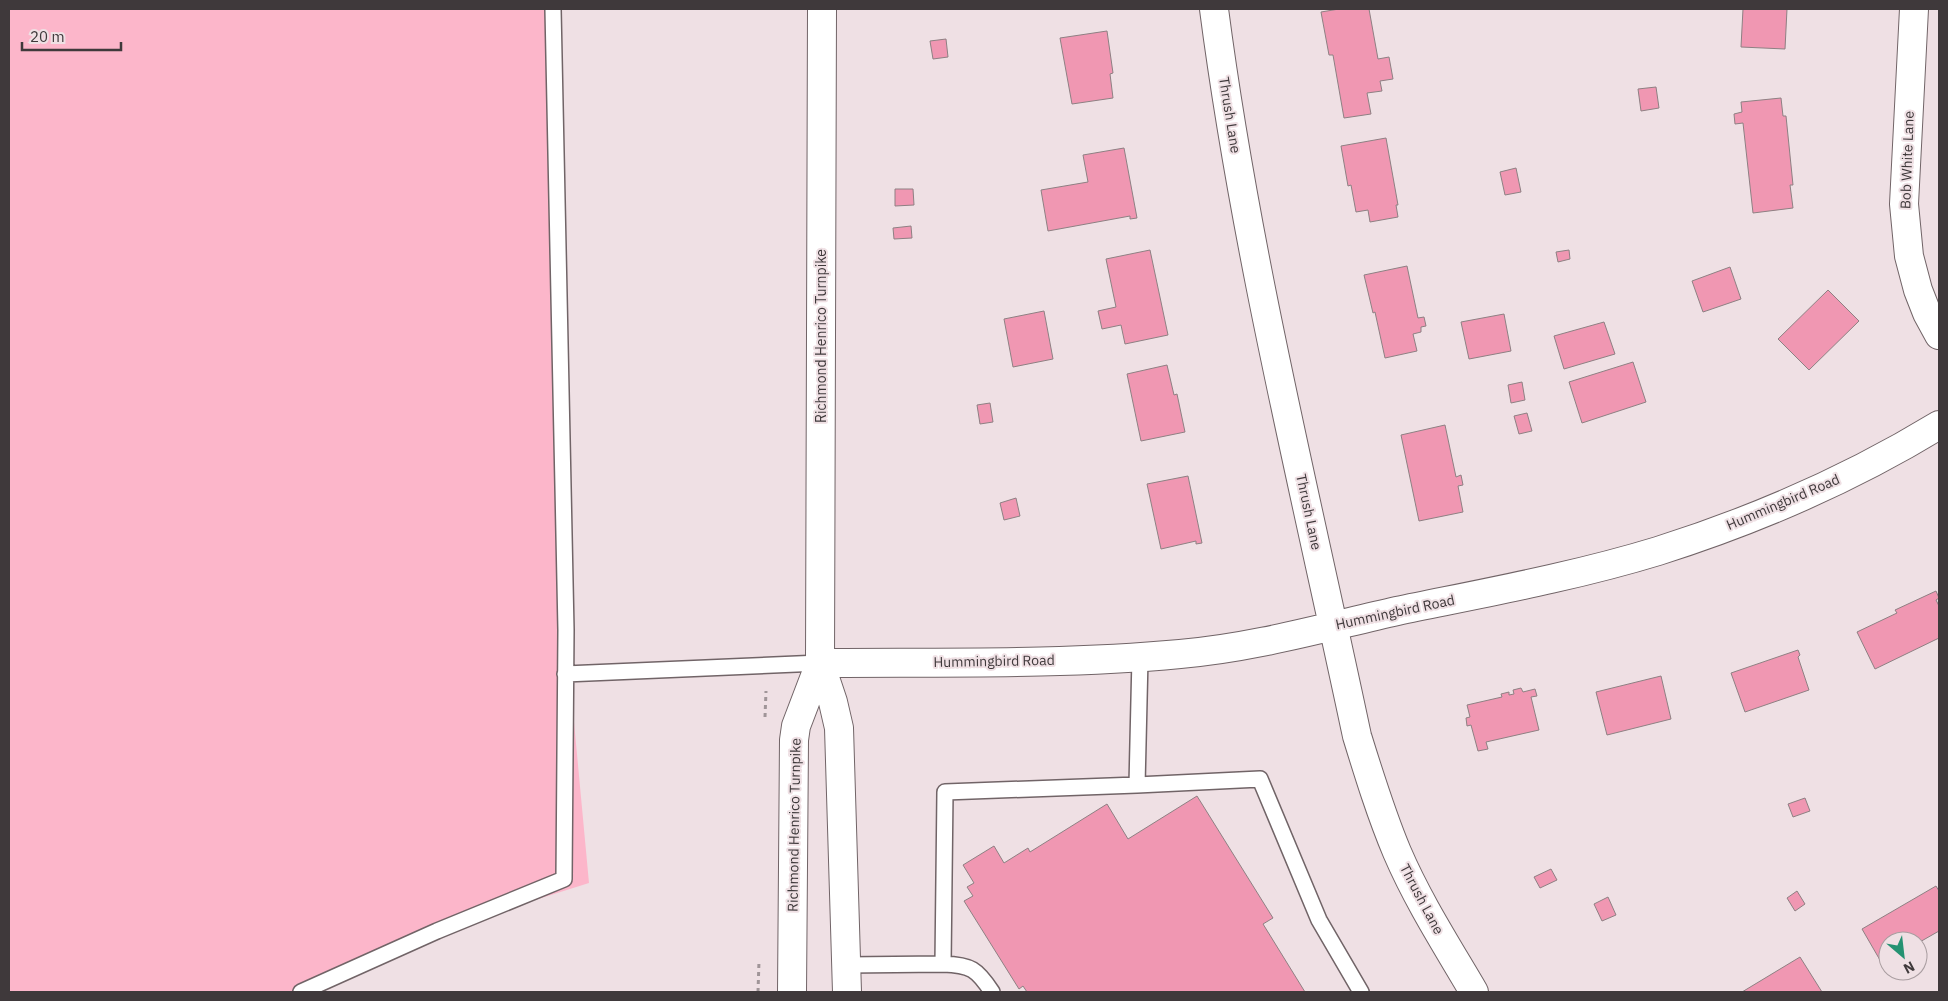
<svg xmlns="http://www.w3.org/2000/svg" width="1948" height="1001" viewBox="0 0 1948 1001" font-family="'IBM Plex Sans',sans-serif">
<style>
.green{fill:#fcb6ca}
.building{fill:#f097b2;stroke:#8e8083}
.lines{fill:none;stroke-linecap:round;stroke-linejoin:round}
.service-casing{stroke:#716467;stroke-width:18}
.minor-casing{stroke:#716467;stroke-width:30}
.secondary-casing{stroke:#716467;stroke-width:30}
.path{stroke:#a09598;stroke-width:3;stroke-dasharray:4 4;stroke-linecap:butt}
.service{stroke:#fff;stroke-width:15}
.minor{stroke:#fff;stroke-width:28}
.secondary{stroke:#fff;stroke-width:28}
.labels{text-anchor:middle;stroke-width:4;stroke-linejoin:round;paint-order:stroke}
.street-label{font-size:14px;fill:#3f393b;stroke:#efe0e4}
</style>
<rect width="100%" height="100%" fill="#efe0e4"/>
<path class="green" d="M9 9H560L574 722 589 883 437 931 301 992H9Z"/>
<path class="building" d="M1339 9H1369L1378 59 1389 57 1393 79 1380 81 1382 91 1367 93 1371 114 1344 118 1333 55H1329L1321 12Z
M1743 9H1787L1785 49 1741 47Z
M1107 31 1113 73 1110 74 1113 98 1072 104 1060 38Z
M946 39 948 57 933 59 930 41Z
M1656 87 1659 108 1641 111 1638 89Z
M1781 98 1783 116H1786L1793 185H1790L1793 208 1753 213 1743 123 1735 124 1734 114 1742 112 1741 102Z
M1386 138 1398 205H1396L1398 217 1370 222 1368 210 1356 212 1351 185 1348 186 1341 146Z
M1124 148 1137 218 1130 219V216L1048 231 1041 190 1088 182 1083 155Z
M1516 168 1521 192 1505 195 1500 172Z
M895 189H913L914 205 895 206Z
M911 226 912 238 894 239 893 228Z
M1150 250 1168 335 1125 344 1121 325 1102 329 1098 311 1116 307 1106 259Z
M1569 250 1570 259 1558 262 1556 252Z
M1407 266 1418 318 1424 317 1426 326 1421 327V332L1413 334 1417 351 1385 358 1375 312 1373 313 1364 275Z
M1730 267 1741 299 1703 312 1692 281Z
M1828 290 1859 321 1809 370 1778 339Z
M1044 311 1053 359 1013 367 1004 319Z
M1504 314 1511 351 1469 359 1461 322Z
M1604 322 1615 354 1564 369 1554 336Z
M1633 362 1646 402 1582 423 1569 382Z
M1167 365 1174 395 1177 394 1185 432 1141 441 1127 374Z
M1522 382 1525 400 1511 403 1508 385Z
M990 403 993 422 980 424 977 405Z
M1527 413 1532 431 1519 434 1514 416Z
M1445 425 1456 477 1461 475 1463 485 1458 486 1463 512 1419 521 1401 435Z
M1188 476 1202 543 1196 544V541L1161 549 1147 484Z
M1016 498 1020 516 1004 520 1000 503Z
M1936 591 1939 598 1936 600 1939 606V638L1875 669 1857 632 1897 613 1895 610Z
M1798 650 1800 655 1798 657 1809 690 1745 712 1731 673Z
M1661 676 1671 719 1607 735 1596 692Z
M1521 688 1523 692 1535 689 1537 696 1531 697 1539 730 1486 742 1488 749 1478 751 1471 725 1467 726 1466 718 1470 717 1467 705 1502 697 1501 694 1509 692V695L1514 694 1513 690Z
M1197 796 1273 918 1263 924 1305 992H1027L1023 986 1019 989 964 901 973 896 967 887 974 883 963 865 994 846 1004 863 1028 848 1030 852 1107 804 1128 839Z
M1805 798 1810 811 1793 817 1788 804Z
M1551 869 1557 880 1540 888 1534 877Z
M1936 886 1939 891V931L1918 943V941H1888V965L1884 967 1862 929Z
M1797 891 1805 904 1795 911 1787 898Z
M1608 897 1616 915 1602 921 1594 904Z
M1800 957 1822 992H1742Z"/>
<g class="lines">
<g class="service-casing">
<path id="service" d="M565 674 820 663
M1137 785 1260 779 1319 920 1361 992
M943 964C971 965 977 969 992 992
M846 965 943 964 945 792 1137 785 1140 658
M301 992 437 931 564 879 566 630 553 9"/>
</g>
<g class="minor-casing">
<path id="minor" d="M1214 9C1246 254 1306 495 1357 736 1369 775 1381 814 1397 852 1418 901 1447 946 1474 992
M1914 9 1904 204 1909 256 1918 290 1927 313 1939 335
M820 663C940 662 1061 665 1180 654 1253 648 1326 627 1397 611 1484 593 1573 577 1658 551 1756 520 1852 478 1939 425"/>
</g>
<g class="secondary-casing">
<path id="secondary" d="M822 9 820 663 833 702 839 728 847 992
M792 992 794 740 796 726 820 663"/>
</g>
<path class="path" d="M765 717 766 691
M758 992 759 961"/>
<use href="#service" class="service"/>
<use href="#minor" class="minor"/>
<use href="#secondary" class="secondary"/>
</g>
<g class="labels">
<g class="street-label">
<text transform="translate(1230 115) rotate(81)" y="5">Thrush Lane</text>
<text transform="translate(1907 160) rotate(-88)" y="5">Bob White Lane</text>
<text transform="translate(821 336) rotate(-90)" y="5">Richmond Henrico Turnpike</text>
<text transform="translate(1783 502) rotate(-23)" y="5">Hummingbird Road</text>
<text transform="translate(1309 512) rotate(78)" y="5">Thrush Lane</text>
<text transform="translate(1395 612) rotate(-12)" y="5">Hummingbird Road</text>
<text transform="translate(994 661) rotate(-1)" y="5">Hummingbird Road</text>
<text transform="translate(794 825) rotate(-89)" y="5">Richmond Henrico Turnpike</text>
<text transform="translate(1422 899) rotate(62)" y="5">Thrush Lane</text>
</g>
</g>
<rect width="1948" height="1001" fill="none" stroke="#3f393b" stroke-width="20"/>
<g transform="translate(1903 956) rotate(152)"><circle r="24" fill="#efe0e4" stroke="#a99da0"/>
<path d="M0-4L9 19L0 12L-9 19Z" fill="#259272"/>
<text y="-8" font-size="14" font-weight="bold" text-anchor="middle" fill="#3f393b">N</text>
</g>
<path d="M22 42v8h99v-8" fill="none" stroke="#3f393b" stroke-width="2.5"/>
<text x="30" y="42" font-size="15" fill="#3f393b" stroke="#efe0e4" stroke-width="4" paint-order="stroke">20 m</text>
</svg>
